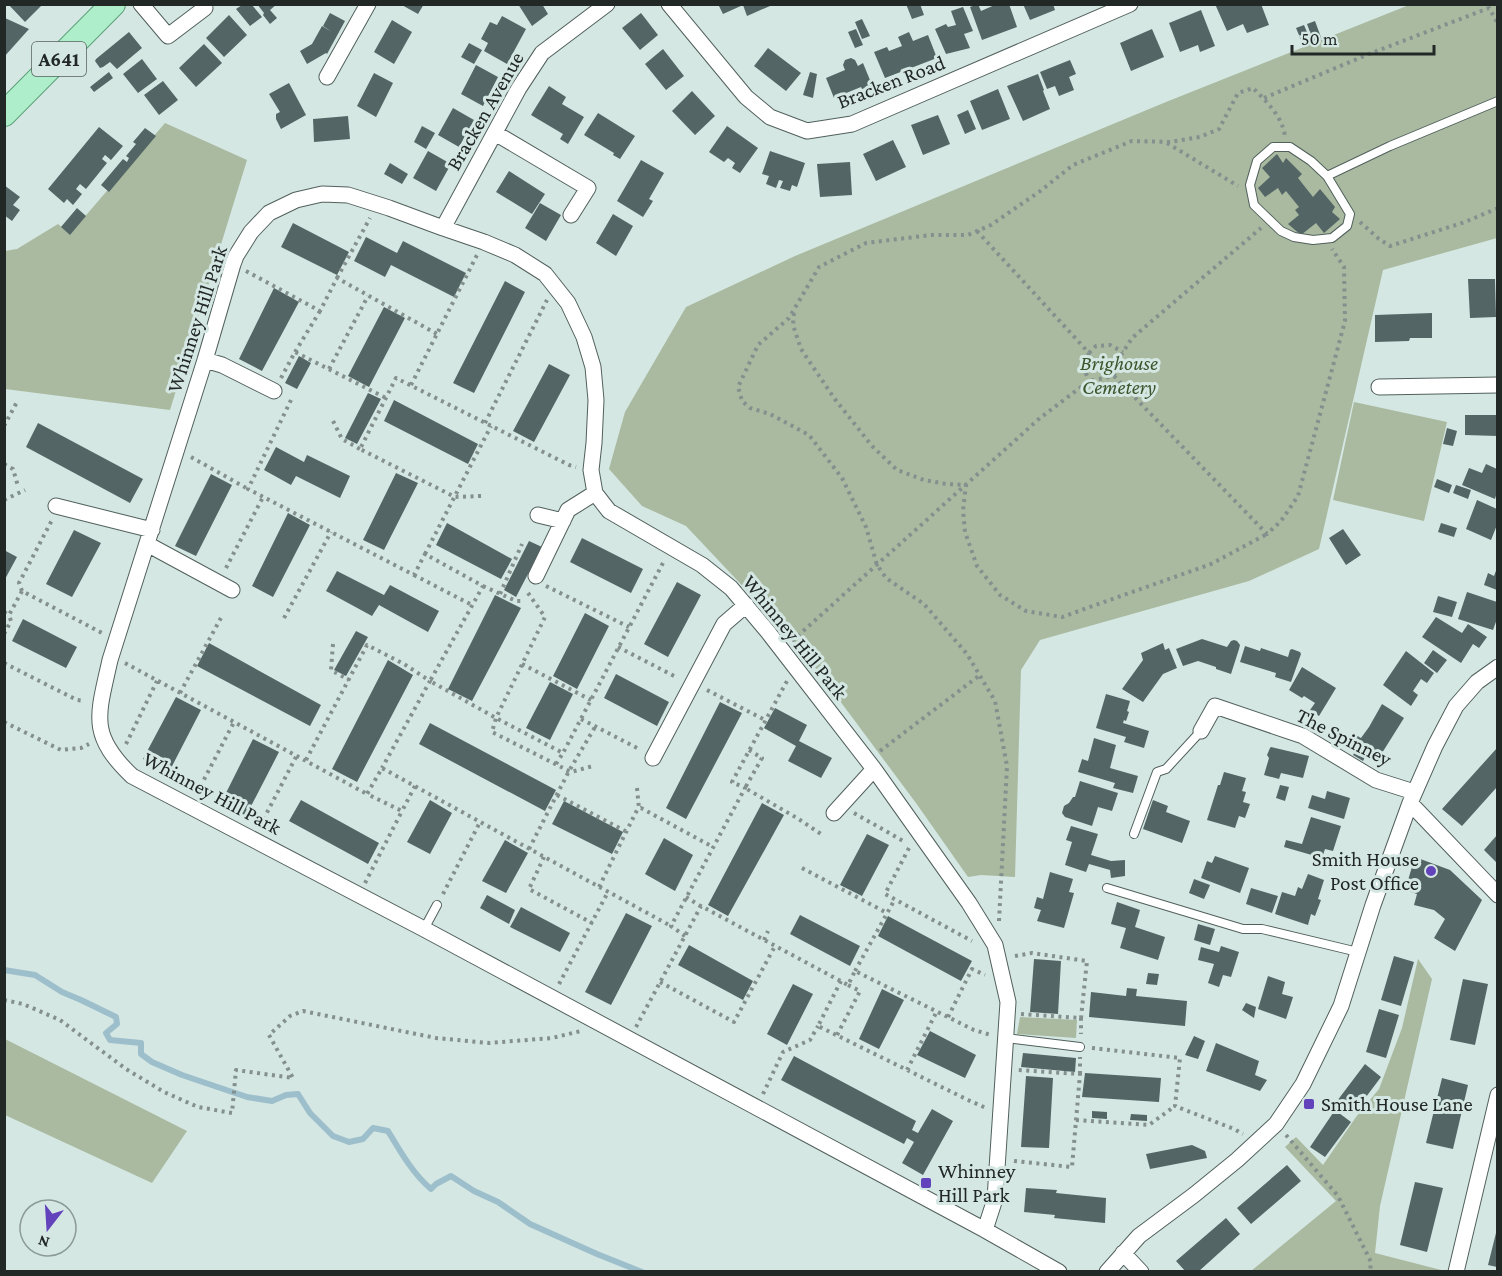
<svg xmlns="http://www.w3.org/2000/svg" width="1502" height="1276" viewBox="0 0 1502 1276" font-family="'Crimson Pro',serif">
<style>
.green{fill:#a9baa0}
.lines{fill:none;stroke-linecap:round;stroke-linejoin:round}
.stream{stroke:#9dbfcc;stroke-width:6}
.building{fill:#546566}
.service-casing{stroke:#51605c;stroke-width:10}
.minor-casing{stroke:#51605c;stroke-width:17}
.primary-casing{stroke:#5ba179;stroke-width:26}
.path{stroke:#83908d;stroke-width:4;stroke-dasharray:3 4.5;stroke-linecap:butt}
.service{stroke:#fff;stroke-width:8}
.minor{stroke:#fff;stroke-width:15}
.primary{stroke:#afeeca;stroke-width:24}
.poi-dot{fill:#6343bc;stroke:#d5e7e3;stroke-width:2}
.labels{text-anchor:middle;stroke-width:6;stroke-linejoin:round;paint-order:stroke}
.shield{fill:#d5e7e3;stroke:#57615f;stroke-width:1.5}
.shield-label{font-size:20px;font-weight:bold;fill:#212826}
.street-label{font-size:21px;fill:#212826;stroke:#d5e7e3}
.park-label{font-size:21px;font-style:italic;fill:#3c552c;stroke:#d5e7e3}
.poi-label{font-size:21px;fill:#212826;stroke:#d5e7e3;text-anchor:start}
</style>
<rect width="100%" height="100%" fill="#d5e7e3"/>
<path class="green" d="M1409 5H1497V238L1383 270 1319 549 1249 581 1040 640 1021 670 1015 877 981 875 968 877 916 803 799 646 686 526 642 506 609 469 625 412 686 307 795 256 1166 102Z
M165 123 247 160 170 410 5 389V251L17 249 58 224 70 234Z
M1354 402 1447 422 1424 521 1333 500Z
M1418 959 1432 979 1380 1206 1375 1253 1445 1271H1251L1336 1201 1285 1147 1296 1137 1323 1165 1356 1117 1379 1089 1402 1028Z
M1020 1017 1077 1020 1076 1038 1017 1034Z
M5 1039 187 1131 152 1183 5 1115Z"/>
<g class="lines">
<path class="stream" d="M4 970 35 975 62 992 81 1000 116 1017 117 1024 106 1033 110 1040 141 1043V1054L152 1062 182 1075 247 1097 272 1101 286 1095 298 1094 310 1113 333 1136 349 1142 363 1139 373 1128 388 1131C400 1151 413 1174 431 1189L436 1184 451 1176 474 1191 498 1202 530 1224 597 1254 642 1272"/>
</g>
<path class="building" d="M8 4H43L25 22Z
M257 4H277L270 10 277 18 270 24 263 15 264 13Z
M400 4H424L418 14Z
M518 4H542L548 14 532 26Z
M718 4H769L770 6 747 16 743 5 723 14Z
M906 4H920L924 15 912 19Z
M978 4 981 11 997 4H1009L1017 27 982 40 970 7Z
M1023 4H1053L1055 10 1030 20Z
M1215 4H1261L1269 25 1247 33 1243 24 1227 31Z
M242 5H252L262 17 250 26 236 9Z
M963 7 973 31 964 34 970 48 946 54 935 29 946 24 948 27 956 25 951 11Z
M1201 10 1215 46 1200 52 1198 45 1180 52 1169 23Z
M330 13 345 21 327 54 326 53 307 64 300 51 312 44 322 26 332 32 323 26Z
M641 13 658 35 640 50 622 28Z
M229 15 247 35 224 57 206 38Z
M502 16 526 29 507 64 484 51 488 43 481 39 490 22 497 25Z
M5 18 29 29 4 57V19Z
M862 19 870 36 862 39 855 22Z
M392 20 412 32 394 64 374 52Z
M1315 21 1322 40 1314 43 1307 24Z
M1304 25 1312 44 1304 47 1296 28Z
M856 29 863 45 855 48 848 32Z
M1152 29 1164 57 1131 71 1120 43Z
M129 32 142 48 117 69 110 62 103 67 100 68 95 61 96 59Z
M909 32 913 41 928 35 937 58 885 78 874 52 887 47 889 51 902 46 898 37Z
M469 43 482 50 474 64 461 57Z
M204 44 222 63 196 87 179 68Z
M768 48 801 73 786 91 754 66Z
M663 49 684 76 666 90 645 64Z
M851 58 855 60 858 66 863 63 872 85 862 89 861 87 834 98 826 78 845 70 843 65 845 60Z
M142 59 157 79 138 93 123 74Z
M1070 60 1076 74 1069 77 1074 90 1059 96 1055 86 1047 89 1040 72Z
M476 65 498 77 483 106 461 94Z
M109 72 113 78 94 92 90 87Z
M810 72 817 74 813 98 803 95Z
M374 73 393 83 376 117 357 106Z
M1038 74 1044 90 1043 91 1050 109 1023 121 1007 86Z
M163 81 178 100 159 115 144 95Z
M289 83 306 115 281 129 276 119V114L280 112 269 94Z
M549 86 566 97 562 104 584 117 568 144 560 139 563 134 531 115Z
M998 89 1010 119 982 130 970 101Z
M692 91 715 116 695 135 672 111Z
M453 108 474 120 459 147 438 135Z
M968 110 976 129 965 134 957 115Z
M598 113 635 136 620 159 613 155 614 153 584 135Z
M938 115 950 144 923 155 911 125Z
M348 116 350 139 314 142 313 119Z
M422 126 435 133 426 149 414 142Z
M727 126 758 148 740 173 732 168 735 163 728 158 724 162 709 152Z
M99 127 123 146 111 160 105 155 102 159 107 163 86 189 80 184 76 189 82 194 73 205 67 199 64 203 48 189Z
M145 128 156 136 109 192 101 185 123 159 127 162 129 158 126 156 136 144 133 142Z
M893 140 906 167 876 181 863 154Z
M428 151 451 164 436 191 413 178Z
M770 151 805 163 797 187 792 185 790 191 780 188 783 181 779 180 776 188 766 184 769 176 762 174Z
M1277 154 1283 163 1286 158 1302 174 1298 178 1313 197 1320 189 1335 207 1332 212 1340 219 1324 233 1316 223 1301 235 1288 224 1299 215 1295 210 1299 207 1286 191 1282 195 1278 188 1265 197 1258 188 1270 177 1262 168Z
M641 160 664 173 649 199 653 201 643 217 617 201Z
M850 162 852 195 820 197 817 164Z
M390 163 408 174 402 184 384 174Z
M509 171 545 194 532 214 496 192Z
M4 185 20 197 13 205 20 210 12 221 4 215Z
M540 203 561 215 546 241 525 228Z
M77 208 86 216 70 235 61 227Z
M613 214 633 226 616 256 596 243Z
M293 223 349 252 337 275 281 247Z
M366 237 397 253 403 241 466 273 454 297 391 265 385 277 354 261Z
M1468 279H1495L1496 317 1470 318Z
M505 281 525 292 474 393 453 383Z
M274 288 299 302 262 371 239 359Z
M384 307 405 318 369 387 348 376Z
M1432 313V338H1410L1409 341 1375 342V315Z
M299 356 311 363 297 389 285 383Z
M549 364 570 375 534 442 513 431Z
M368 393 381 399 357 444 345 438Z
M394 400 478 444 468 464 384 421Z
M1465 415H1497V436L1465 435Z
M38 423 143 479 130 503 26 447Z
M1447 428 1457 431 1453 446 1443 444Z
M276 447 304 462 307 455 350 476 340 498 296 476 291 485 264 470Z
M1486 464 1497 469V492L1495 499 1462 485 1469 468 1482 473Z
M396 473 418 483 384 550 363 540Z
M211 474 232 485 196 556 175 546Z
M1437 479 1452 485 1449 493 1434 487Z
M1456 485 1471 490 1468 499 1453 493Z
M1477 500 1497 509V525L1491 540 1466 529Z
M288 513 310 525 273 597 252 586Z
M447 523 512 559 501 579 436 545Z
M1441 523 1457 528 1454 537 1438 532Z
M1343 529 1361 555 1346 565 1329 538Z
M74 530 101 543 72 597 46 584Z
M582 538 643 569 631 593 570 562Z
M529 541 542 547 516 597 504 590Z
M4 550 17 557 4 581Z
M1497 568V590L1484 585 1488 573 1494 576Z
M337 571 384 595 390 585 439 611 428 632 379 605 372 616 326 591Z
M677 582 701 595 668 657 644 644Z
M1467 592 1497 602 1496 610H1497V619L1493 630 1458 619Z
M495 595 521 608 472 701 448 689Z
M1438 596 1457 602 1452 617 1433 612Z
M585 613 609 626 577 689 553 676Z
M1436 617 1462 633 1468 624 1487 637 1479 648 1473 644 1461 663 1422 637Z
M23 619 77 647 66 668 12 641Z
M356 631 368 637 346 676 334 670Z
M1202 639 1227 647 1231 641 1234 640 1237 641 1240 645 1239 649 1231 674 1216 669V667L1198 661 1183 666 1176 649Z
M209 643 321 705 310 726 197 666Z
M1163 643 1165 650 1169 648 1177 668 1163 674 1143 702 1122 689 1143 660 1141 653Z
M1245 646 1260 651 1261 648 1288 657 1290 650 1292 649 1300 652 1301 654 1291 682 1275 677 1276 673 1240 662Z
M1433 650 1447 660 1437 673 1424 663Z
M1406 651 1434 673 1427 683 1421 679 1413 691 1418 695 1411 706 1383 685Z
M388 660 413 675 357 782 332 769Z
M1302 667 1336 688 1319 716 1310 710 1315 703 1304 696 1302 698 1289 690Z
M616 674 669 702 657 726 604 698Z
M550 682 573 694 550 740 526 728Z
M1106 694 1130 701 1127 711 1129 712 1126 721 1124 720 1123 723 1149 731 1144 748 1124 742 1126 737 1096 728Z
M176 697 201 710 169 772 143 759Z
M720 702 742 713 686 819 666 808Z
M1382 704 1404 718 1377 761 1366 755 1363 761 1353 755 1356 750 1348 745 1354 734 1361 738 1369 727Z
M775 708 807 725 799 741 832 758 821 778 788 761 796 746 764 728Z
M430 723 556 790 545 811 419 744Z
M1094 738 1116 745 1110 768 1138 776 1133 793 1113 788 1115 783 1078 772 1082 759 1088 761Z
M253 739 279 752 246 816 221 803Z
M1271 747 1309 756 1303 778 1281 773 1279 779 1264 775 1269 758 1267 755 1270 748Z
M1497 748V787L1462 826 1442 809Z
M1224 772 1246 778 1242 791 1246 792 1243 802 1250 804 1245 818 1239 816 1235 828 1207 820 1218 785H1220Z
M1080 781 1118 793 1112 811 1098 807 1092 826 1065 817 1062 813 1064 806 1069 803 1073 797H1075Z
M1280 785 1289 787 1285 801 1276 798Z
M1327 791 1350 798 1344 819 1308 808 1312 795 1325 799Z
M301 800 379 843 368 864 289 821Z
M430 800 452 813 430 854 407 842Z
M1153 800 1168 806 1166 812 1190 821 1182 843 1143 829Z
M564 801 623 832 612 854 552 824Z
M762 803 784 815 728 916 708 905Z
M1311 817 1341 826 1333 851 1325 849 1322 858 1284 847 1286 840 1302 844Z
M1071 826 1098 834 1091 855 1111 861 1125 860V876L1111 878 1110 870 1089 864 1086 872 1065 865 1072 842 1066 840Z
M867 834 889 845 862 896 840 885Z
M1497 835V863L1484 850Z
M664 838 693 855 675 891 645 874Z
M505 840 528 853 506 893 482 881Z
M1215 856 1249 868 1240 893 1201 878 1207 861 1212 863Z
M1415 857 1450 870 1482 900 1455 951 1434 938 1445 919 1434 910 1414 905 1417 894 1405 890Z
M1050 872 1073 879 1069 892 1074 893 1064 928 1037 921 1041 910 1034 908 1037 897 1043 899Z
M1308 874 1324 880 1318 899 1321 900 1315 916 1311 914 1308 925 1275 914 1282 892 1295 896 1298 887 1302 889Z
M1194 879 1210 885 1204 899 1189 893Z
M1251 888 1278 896 1272 913 1246 904Z
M487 895 515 910 509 924 480 908Z
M1117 902 1140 910 1135 927 1165 937 1158 960 1120 948 1126 928 1111 924Z
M521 907 570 933 560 952 510 927Z
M626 913 652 926 611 1005 585 992Z
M800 915 860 946 850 966 790 934Z
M888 916 972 961 961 981 878 936Z
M1198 924 1215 929 1210 945 1194 940Z
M689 945 753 981 743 1000 678 965Z
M1221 946 1239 952 1231 977 1223 975 1219 987 1208 983 1214 964 1198 960 1201 947 1219 952Z
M1394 956 1414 962 1401 1006 1381 1000Z
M1034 959 1061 961 1058 1014 1030 1012Z
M1148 973 1159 974 1157 985 1146 984Z
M1268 976 1285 982 1282 994 1293 997 1286 1019 1258 1009Z
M1463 979 1488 984 1475 1045 1450 1040Z
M793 984 813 994 787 1045 767 1034Z
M1127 988 1137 989 1136 996 1187 1001 1185 1026 1089 1017 1091 992 1126 996Z
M882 989 904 1000 879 1049 859 1039Z
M1246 1003 1256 1007 1254 1018 1242 1010Z
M1379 1009 1399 1015 1386 1058 1366 1052Z
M930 1031 976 1055 965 1078 917 1055Z
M1194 1036 1205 1041 1198 1059 1185 1055Z
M1216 1043 1259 1061 1255 1075 1267 1080 1260 1091 1206 1071Z
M1023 1053 1076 1058 1075 1072 1021 1067Z
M794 1056 916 1121 912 1130 918 1133 932 1109 953 1121 923 1175 902 1163 914 1142 907 1138 904 1144 781 1080Z
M1365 1064 1381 1077 1354 1113 1337 1101Z
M1085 1073 1161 1078 1159 1102 1082 1097Z
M1026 1076 1053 1078 1049 1148 1021 1147Z
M1442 1078 1468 1085 1453 1149 1426 1143Z
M1335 1110 1351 1122 1325 1157 1310 1147Z
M1092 1111 1107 1112V1119L1092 1118Z
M1131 1114 1147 1115V1121L1130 1120Z
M1192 1145 1205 1151 1207 1158 1150 1169 1146 1154Z
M1287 1165 1301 1181 1251 1224 1237 1208Z
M1415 1182 1443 1188 1427 1252 1400 1245Z
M1026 1188 1057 1190 1056 1193 1106 1198 1105 1223 1054 1218 1055 1215 1024 1212Z
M1226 1218 1240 1234 1198 1272H1186L1176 1261Z
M1497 1229V1267L1488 1265Z"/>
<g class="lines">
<g class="service-casing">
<path id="service" d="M1273 147H1290L1311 161 1327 176 1350 214 1347 226 1332 238 1313 240 1294 237 1281 231 1254 205 1250 185 1257 161Z
M1327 176 1390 146 1498 101
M1134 834 1157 772 1166 769 1201 731
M1107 888 1243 929H1262L1358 952
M424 929 437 905
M1006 1038 1080 1047"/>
</g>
<g class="minor-casing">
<path id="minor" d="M141 4 168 36 205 8
M669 4 746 97 770 117 807 131 852 124 1130 4
M327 77 368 4
M495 133 588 188 571 215
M443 228 519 88 542 53 607 4
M205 360 222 365 274 391
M1379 387 1498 385
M56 506 152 530
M538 515 563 521
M147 544 232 590
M536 576 568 510 595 493
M1201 731 1215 706 1303 736 1376 780 1414 792
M653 758 724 624 746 605
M1410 803 1498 895
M834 813 874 769
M985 1230 995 1199 1008 1002 995 945 969 903 874 769 768 632 731 588 702 565 609 511 595 493 591 470 594 443 596 400 593 367 584 337 568 303 545 274 515 255 484 242 443 228 389 208 348 195 322 194 296 200 269 213 251 232 236 256 233 264 205 360 110 660C98 715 88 734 132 776L424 929 985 1230 1059 1272
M1123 1253 1141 1272
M1107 1272 1139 1236 1194 1195 1237 1160 1276 1124 1303 1084 1341 1006 1373 905 1410 803 1435 746 1456 706 1477 682 1498 667
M1456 1272 1498 1095"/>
</g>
<g class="primary-casing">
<path id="primary" d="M4 114 113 4"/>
</g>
<path class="path" d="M1264 98 1369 54 1489 8 1498 24
M1167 143 1238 186
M1360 222 1379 239 1390 246 1465 222 1498 208
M977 231 1089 353 1083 366 1089 381
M246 271 320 311 337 278 437 334
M337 278 370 218
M794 313 793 325 801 349 834 398 872 446 897 470 924 480 946 484 966 485 963 510 965 532 977 566 1000 595 1026 611 1062 617 1211 564 1267 534
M295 352 320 311
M1089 353 1096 346 1110 345 1123 352
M329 369 368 296
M1114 376 1267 534 1281 521 1298 496 1345 321 1344 267 1332 249
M281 378 295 352 386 398
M411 385 477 255
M291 400 248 489 414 575 425 554 483 586 430 681 496 718 563 753 664 561
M333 421 342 439 360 449
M485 423 547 300
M4 426 18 400
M191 457 248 489
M4 464 13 469 18 486
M481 496 455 497 360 449 396 378 569 465 576 467
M4 500 25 490
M425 554 491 426
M226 568 263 497
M414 575 472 605
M483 586 516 601H523
M546 586 629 627
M22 591 19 583 52 520
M528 593 545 617 496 718 492 732 571 772 593 766
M500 594 522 544
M4 612 9 615 22 591 102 633
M284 618 331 532
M4 634 11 621 9 615
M792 641 1040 418 1089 381 1114 376 1118 360 1132 338 1261 228
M333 644 331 670 349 680
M618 647 678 678
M4 663 77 700 85 701
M125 663 367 794
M522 664 591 700
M707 690 765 720
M180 693 222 616
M581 719 641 750
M4 722 61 750 81 748 89 744
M126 744 157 681
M749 750 762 758 745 788 797 818 821 834
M880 751 980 675
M306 760 367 645 404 664 430 681 382 768
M556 764 563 753
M415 786 402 811 367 794 382 768C478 821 574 873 671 926
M637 788 639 809
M197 793 234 722
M557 795 627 832
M854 813 905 842
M260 826 297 755
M909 848 885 894 972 941
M529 849 569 771 595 727
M544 857 529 889 592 923
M802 868 887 913
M365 883 402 811
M599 887 637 810 641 808 713 847
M443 894 480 822
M686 897 702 907
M999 921 1007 766 995 701 967 654 924 604 886 578 877 565 866 527 842 478 809 435 770 414 750 408 742 401 738 387 758 345 789 318 819 267 866 243 931 235H968L991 225 1039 192 1073 165 1132 141 1170 142 1200 137 1219 129 1238 93 1253 88C1266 101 1283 117 1285 137
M685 936 671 926 745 788 732 782 787 681
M764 940 768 931
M1015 956 1032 953 1087 961 1081 1018
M855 971 895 899
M841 981 818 1026 968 1100 986 1108
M660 982 734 1022 775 946
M559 984 608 892
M4 1000 23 1004 60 1020 126 1069 164 1092 198 1107 232 1113 236 1070 293 1078 269 1035 290 1016 303 1011 436 1038 489 1043 552 1038 581 1031
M1021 1014 1081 1018V1034
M948 1017 972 969 985 975
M636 1027 701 906 848 985 855 971 974 1030 991 1035
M837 1035 860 991 848 985
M1092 1048 1180 1058 1175 1106 1234 1129 1243 1134
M907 1070 937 1011
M1080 1074V1057
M763 1094 783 1052 810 1040 818 1026
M1076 1120 1149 1125 1175 1106
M1286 1135 1338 1196 1371 1262 1370 1272
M1014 1161 1072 1167 1080 1074 1018 1070"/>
<use href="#service" class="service"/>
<use href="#minor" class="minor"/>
<use href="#primary" class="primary"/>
</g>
<g class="poi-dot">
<circle cx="1431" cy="871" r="6"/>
<rect x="1303" y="1098" width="12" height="12" rx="3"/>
<rect x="920" y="1177" width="12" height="12" rx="3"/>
</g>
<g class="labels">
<rect class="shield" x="32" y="42" width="54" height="34" rx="4.5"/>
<g class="shield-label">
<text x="59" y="66">A641</text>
</g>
<g class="street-label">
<text transform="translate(891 82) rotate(-21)" y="7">Bracken Road</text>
<text transform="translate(485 111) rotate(-60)" y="7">Bracken Avenue</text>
<text transform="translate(197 319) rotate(-72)" y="7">Whinney Hill Park</text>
<text transform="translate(795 637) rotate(51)" y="7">Whinney Hill Park</text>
<text transform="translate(1344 737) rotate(27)" y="7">The Spinney</text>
<text transform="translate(212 793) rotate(28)" y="7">Whinney Hill Park</text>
</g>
<g class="park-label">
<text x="1119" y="370">Brighouse<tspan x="1119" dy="24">Cemetery</tspan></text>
</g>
<g class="poi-label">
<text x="1419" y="866" text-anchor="end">Smith House<tspan x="1419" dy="24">Post Office</tspan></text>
<text x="1321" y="1111">Smith House Lane</text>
<text x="938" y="1178">Whinney<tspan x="938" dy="24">Hill Park</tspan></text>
</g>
</g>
<rect width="1502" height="1276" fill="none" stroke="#212826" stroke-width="12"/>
<g transform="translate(48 1228) rotate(197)"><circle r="28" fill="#d5e7e3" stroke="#8d9b97" stroke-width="1.5"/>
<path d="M0-4.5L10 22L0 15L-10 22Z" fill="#6343bc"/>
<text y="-9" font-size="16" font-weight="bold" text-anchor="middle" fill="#212826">N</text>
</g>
<path d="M1292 45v9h142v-9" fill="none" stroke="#212826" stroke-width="3"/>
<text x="1301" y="45" font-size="18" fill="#212826" stroke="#d5e7e3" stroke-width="4.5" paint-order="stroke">50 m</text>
</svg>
